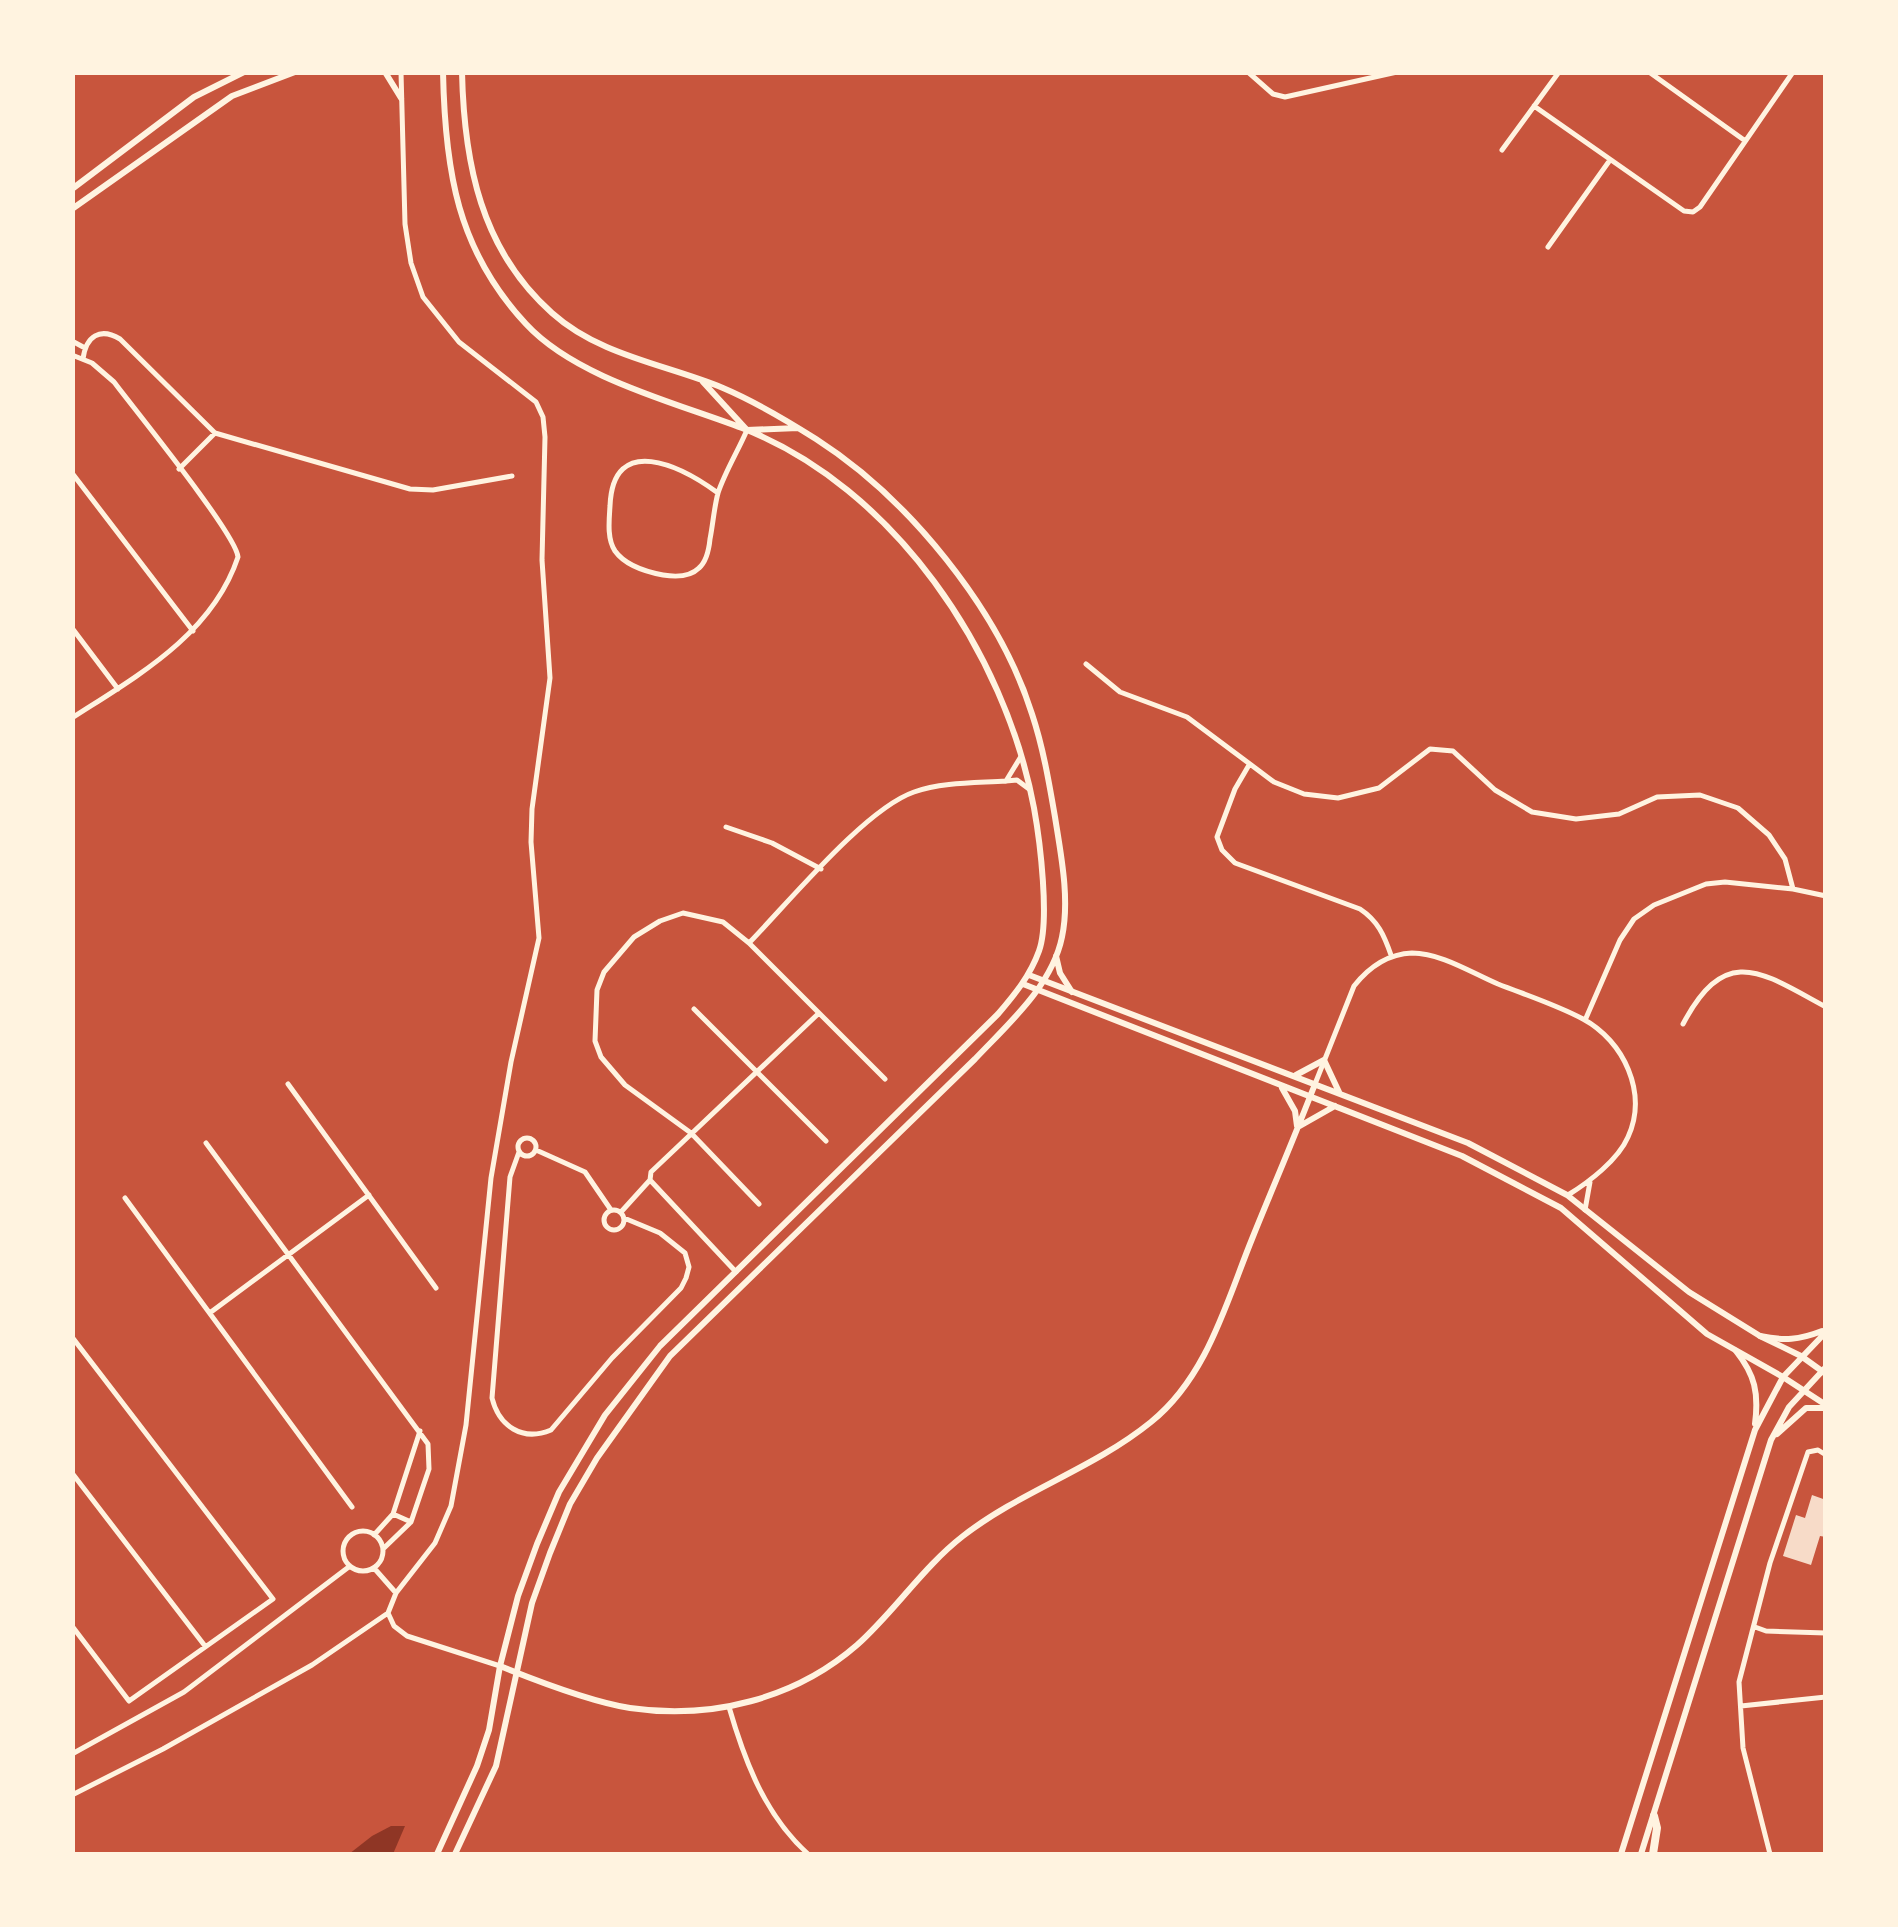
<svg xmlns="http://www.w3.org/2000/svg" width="1898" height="1927" viewBox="0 0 1898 1927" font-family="'Exo 2',sans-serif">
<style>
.water{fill:#8f3625}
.building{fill:#f7dbc8}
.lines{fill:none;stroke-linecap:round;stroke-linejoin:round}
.minor{stroke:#fff3e0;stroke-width:5}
.tertiary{stroke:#fff3e0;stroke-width:6}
.secondary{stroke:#fff3e0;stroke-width:6}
.primary{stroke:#fff3e0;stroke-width:8}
</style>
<rect width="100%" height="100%" fill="#c8553d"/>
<path class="water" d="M391 1826H405L393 1854H349L372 1836Z"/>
<path class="building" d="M1812 1495 1826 1500V1537L1820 1536 1811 1565 1783 1556 1796 1515 1805 1518Z"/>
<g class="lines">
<path class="minor" d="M1248 72 1273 94 1285 97 1397 72
M1649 72 1744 140
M1534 106 1684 211 1693 212 1700 207 1793 72
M1502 150 1559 72
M1548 247 1610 160
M72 341 85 348
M72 355 92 363 114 382C135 410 236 534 238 557 212 635 137 676 72 718
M83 359C86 336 100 327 120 339L215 433 410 489 433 490 512 476
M179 469 215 433
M72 473 193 631
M718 493C681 466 613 432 610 506 609 521 607 539 615 551 625 565 647 572 663 575 675 577 690 577 699 568 707 561 709 549 710 539 713 524 714 508 718 493 725 472 738 451 747 430
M72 628 118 689
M1086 664 1120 692 1187 717 1274 782 1304 794 1338 798 1379 788 1430 749 1453 751 1495 790 1532 812 1576 819 1619 814 1657 797 1700 795 1738 808 1769 835 1785 859 1793 889
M1249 765 1235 789 1217 837 1222 850 1235 863 1360 909C1378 921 1384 935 1391 955
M1006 781 1020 758
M726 827 772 843 821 869
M749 943C789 902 865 809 914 792 942 782 977 783 1006 781L1017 780 1029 789
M694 1009 826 1141
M1586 1018 1620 940 1634 919 1654 905 1706 884 1725 882 1793 889 1826 896
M1683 1024C1726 943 1761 972 1826 1007
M288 1084 436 1288
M1315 1084 1354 986C1369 967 1387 954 1412 953 1441 953 1472 973 1498 984 1526 995 1557 1005 1583 1019 1624 1041 1648 1093 1628 1137 1618 1160 1589 1182 1568 1195
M518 1147a9 9 0 1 1 18 0a9 9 0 1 1-18 0Z
M206 1143 428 1444 429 1469 411 1522 383 1549
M536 1150 585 1172 611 1210
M519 1152 510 1177 492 1398C499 1426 522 1442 551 1430L612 1358 681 1288 686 1278 689 1267 685 1253 660 1233 624 1218
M650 1180 736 1272
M125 1198 352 1507
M759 1204 691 1133 625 1085 601 1057 595 1041 597 990 604 972 634 937 660 921 683 913 723 922 749 943 885 1079
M604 1220a10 10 0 1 1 20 0a10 10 0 1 1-20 0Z
M1585 1210 1590 1182
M621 1212 650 1180 651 1172 819 1013
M211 1312 369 1195
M72 1337 273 1599 129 1701 72 1626
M72 1473 205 1646
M393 1514 411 1522
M343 1551a20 20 0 1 1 40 0a20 20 0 1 1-40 0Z
M374 1535 393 1514 420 1431
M374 1568 396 1593
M388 1613 394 1626 407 1636 500 1666
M1755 1627 1766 1631 1826 1633
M1741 1706 1826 1697
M729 1707C745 1762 765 1815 808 1854
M72 1754 184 1692 350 1566
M72 1795 163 1749 312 1665 388 1613 396 1593 435 1543 451 1506 466 1425 491 1178 511 1062 539 938 531 842 532 809 550 678 542 560 545 437 543 417 536 402 459 342 423 297 411 263 405 224 401 72
M1770 1854 1743 1748 1739 1682 1770 1563 1808 1452 1818 1450 1826 1455"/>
<path class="tertiary" d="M385 72 401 98
M72 189 194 97 244 72
M72 209 232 96 295 72
M1029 975 1468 1143 1567 1195 1689 1292 1760 1336 1801 1356 1826 1374
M1023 984 1462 1156 1561 1208 1707 1334 1783 1377 1826 1405
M1296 1075 1324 1060 1339 1092
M1282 1088 1295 1111 1297 1126
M1298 1127 1335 1106
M500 1666C537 1681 592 1702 630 1708 711 1720 795 1699 857 1645 895 1611 923 1567 963 1536 1021 1491 1093 1469 1151 1422 1207 1377 1226 1303 1252 1239 1273 1187 1295 1136 1315 1084"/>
<path class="secondary" d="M703 382 747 430 798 428
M1056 956 1060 973 1072 992
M1760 1336C1784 1341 1799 1340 1822 1331
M1736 1351C1755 1375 1759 1393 1755 1424
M1777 1434 1806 1408H1826
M437 1854 477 1766 489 1730 500 1666 518 1596 537 1544 559 1492 605 1415 660 1346 998 1014C1015 994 1030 976 1039 951 1050 921 1040 841 1034 808 1005 652 894 487 742 428 674 402 576 378 526 324 457 250 445 170 443 72
M455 1854 496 1766 532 1603 550 1553 570 1504 597 1458 670 1356 975 1059C1008 1024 1052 986 1062 937 1070 899 1061 855 1055 817 1049 782 1043 747 1032 714 999 609 908 498 816 439 786 420 756 402 723 388 665 364 600 356 552 313 481 250 464 163 462 72
M1621 1854 1755 1430 1783 1377 1826 1332
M1641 1854 1771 1440 1789 1407 1826 1367"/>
<path class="primary" d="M1653 1854 1657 1828 1654 1816"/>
</g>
<rect width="1898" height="1927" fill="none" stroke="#fff3e0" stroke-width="150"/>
</svg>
